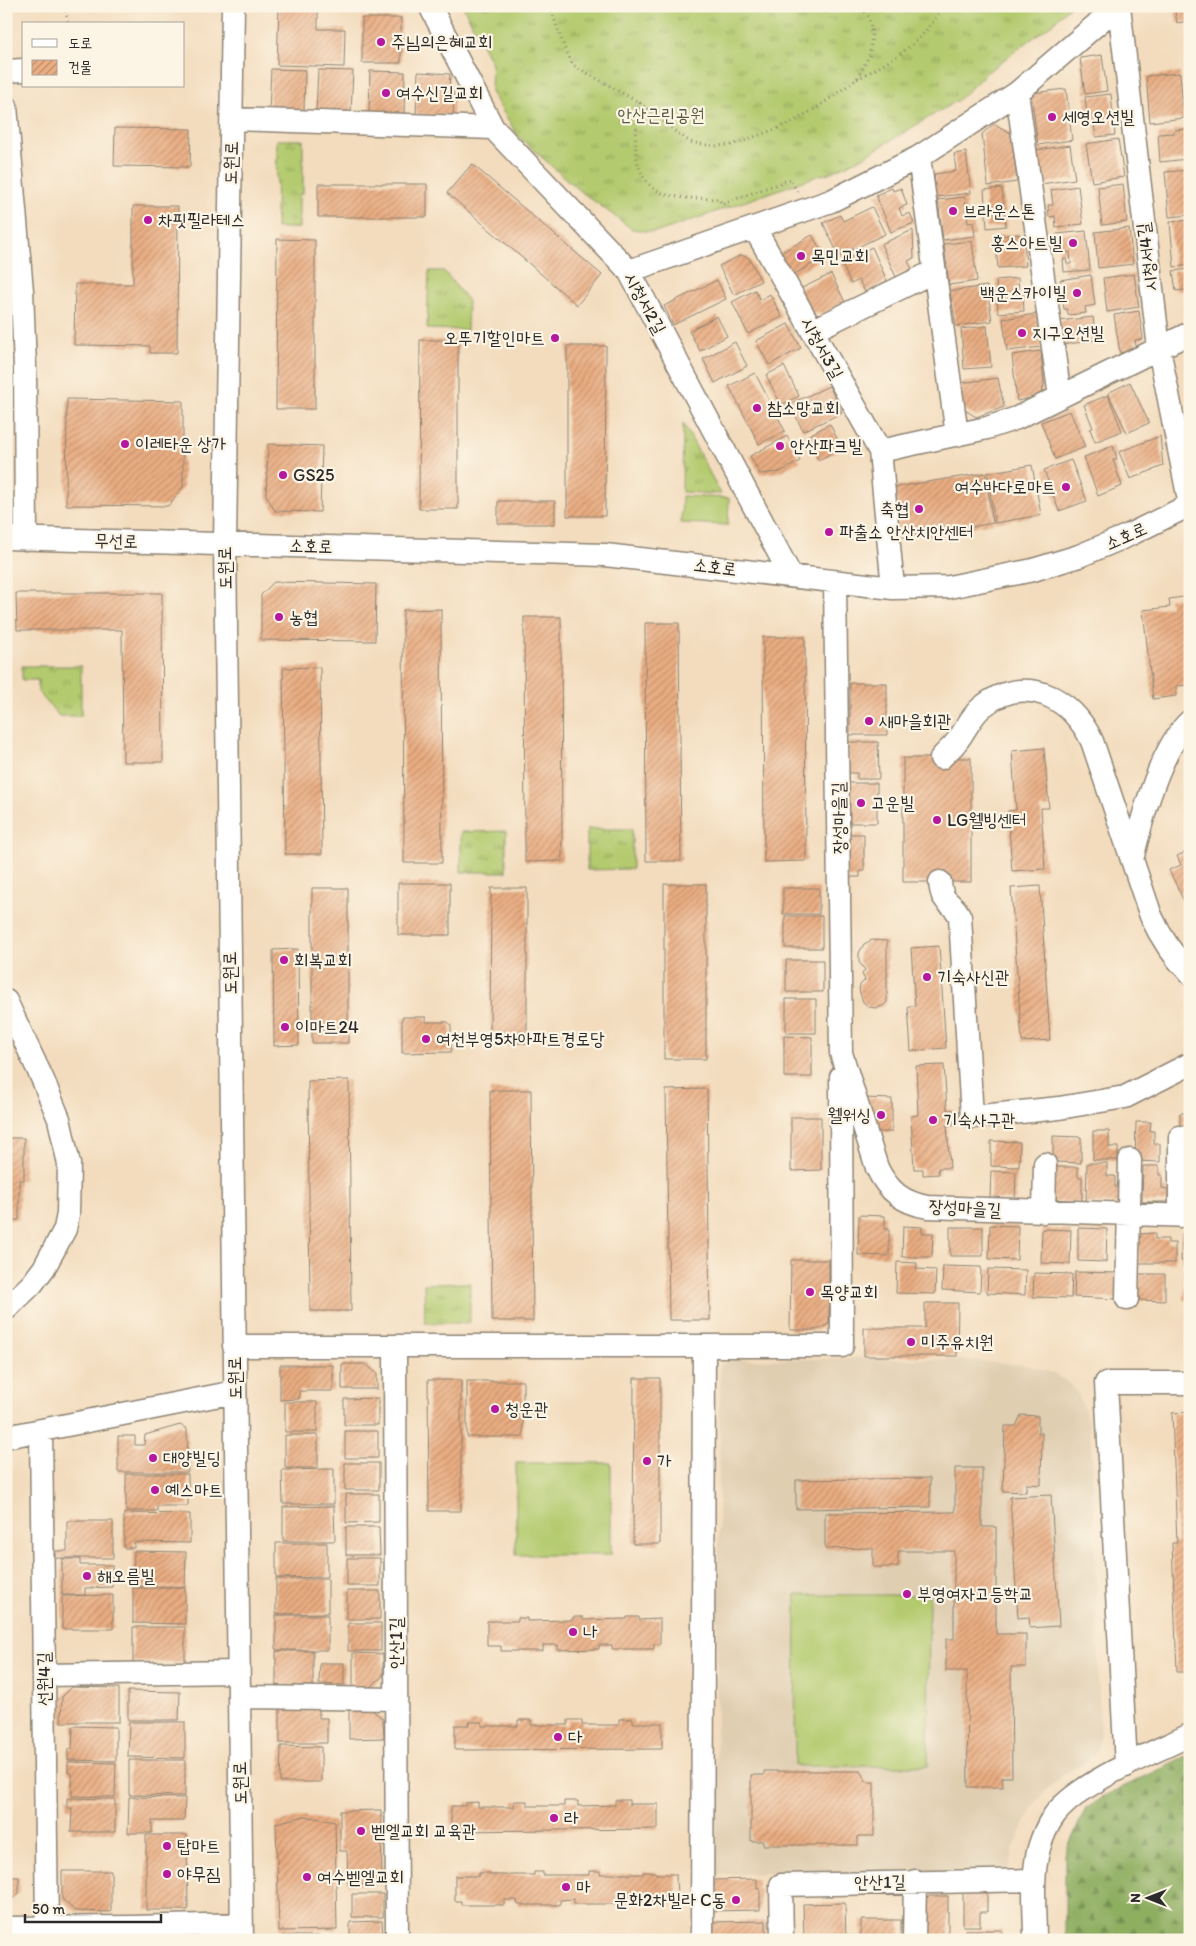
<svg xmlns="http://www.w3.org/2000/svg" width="1196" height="1946" viewBox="0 0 1196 1946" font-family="Itim,'Poor Story',sans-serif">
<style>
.built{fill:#e0ceb1}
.grass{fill:url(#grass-tufts);stroke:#6f7a4c}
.forest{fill:url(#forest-firs);stroke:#5c6c46}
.garden{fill:#b3ca6e;stroke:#6f7a4c}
.building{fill:url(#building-hatch)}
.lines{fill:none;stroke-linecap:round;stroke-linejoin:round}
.minor-casing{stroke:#8f8474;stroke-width:25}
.path{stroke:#8f8474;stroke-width:3;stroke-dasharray:1 4;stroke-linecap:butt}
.minor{stroke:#fff;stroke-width:22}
.poi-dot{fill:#b5179e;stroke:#fcf5e5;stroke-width:2}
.labels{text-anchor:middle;stroke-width:4.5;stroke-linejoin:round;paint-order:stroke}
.poi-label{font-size:18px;fill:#2b2b2b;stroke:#fcf5e5;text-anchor:start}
.park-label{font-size:18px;fill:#545b3f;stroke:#fcf5e5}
.street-label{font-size:18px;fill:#2b2b2b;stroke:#fcf5e5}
</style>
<defs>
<pattern id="grass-tufts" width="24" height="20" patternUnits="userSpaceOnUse" patternTransform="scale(1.25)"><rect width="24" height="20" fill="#b3ca6e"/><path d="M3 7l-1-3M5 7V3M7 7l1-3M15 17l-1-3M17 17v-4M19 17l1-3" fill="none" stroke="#92a45b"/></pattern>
<pattern id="forest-firs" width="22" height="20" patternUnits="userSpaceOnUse" patternTransform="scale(1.25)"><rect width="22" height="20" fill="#8eae61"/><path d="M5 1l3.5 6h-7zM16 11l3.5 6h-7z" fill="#748e50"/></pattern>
<pattern id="building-hatch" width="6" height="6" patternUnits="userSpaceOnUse" patternTransform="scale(1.25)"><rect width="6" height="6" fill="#eaad82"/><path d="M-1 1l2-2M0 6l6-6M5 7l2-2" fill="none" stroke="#be8d6b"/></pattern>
</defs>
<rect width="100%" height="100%" fill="#fcf5e5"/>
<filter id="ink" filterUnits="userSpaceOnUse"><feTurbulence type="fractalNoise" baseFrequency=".02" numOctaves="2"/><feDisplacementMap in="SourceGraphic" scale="10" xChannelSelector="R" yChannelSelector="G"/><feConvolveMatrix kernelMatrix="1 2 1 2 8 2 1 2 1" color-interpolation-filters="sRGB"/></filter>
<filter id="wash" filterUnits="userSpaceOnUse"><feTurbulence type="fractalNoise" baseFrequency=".0096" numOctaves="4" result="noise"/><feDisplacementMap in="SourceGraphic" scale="20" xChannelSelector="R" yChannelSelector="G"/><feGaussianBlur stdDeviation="1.12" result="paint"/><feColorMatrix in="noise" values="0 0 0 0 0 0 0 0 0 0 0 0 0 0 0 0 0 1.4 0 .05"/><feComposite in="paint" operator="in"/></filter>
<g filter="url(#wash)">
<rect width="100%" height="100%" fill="#f3dcbd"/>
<path class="built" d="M857 1358 961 1360 1025 1365 1047 1371 1065 1380 1077 1392 1084 1408 1090 1428 1092 1452 1100 1736 1097 1750 1088 1760 1066 1773 1045 1791 1031 1810 1013 1849 1009 1869 911 1872 715 1874 720 1366 730 1360Z"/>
<path class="grass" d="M463 6H1070L1053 23 986 73 958 100 863 157 827 174 820 175 661 231 651 232 632 229 575 187 518 136 491 92 492 64Z
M277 140H303V194H299V228H276Z
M429 271H444L468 301 467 330 427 329Z
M683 423 721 494 682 492Z
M22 666H81V716H59L38 692V680H22Z
M587 829H632V869L587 870Z
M506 831V872H461V832Z
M470 1283V1323H425L424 1284Z"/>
<path class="forest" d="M1190 1755V1940H1065V1854L1085 1810 1102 1797Z"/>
<path class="garden" d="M682 496 729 498 728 525 681 523Z
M516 1463H611V1555H516Z
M796 1595H929L928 1766H795Z"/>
<g id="blocks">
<path class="building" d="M279 6H318V29H345L344 67 277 65Z
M358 6H391V11H358Z
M1174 6H1190V21L1177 23Z
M362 18H401V63H362Z
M1102 55 1107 91 1085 94 1080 58Z
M271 69 305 70 304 112 269 111Z
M318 70 353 71 351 113 316 112Z
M370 71 405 72 404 114 369 113Z
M1190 71V104H1188L1185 72Z
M418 72 450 74 449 91 454 92 453 116 416 114Z
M1180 73 1184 118 1150 122 1146 76Z
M1066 89 1072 140 1038 145 1031 93Z
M1111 94 1115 135 1096 137 1094 123H1088L1085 97Z
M994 124 1011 133 1017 182 988 186 982 134Z
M115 128 191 129 190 167 114 166Z
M1186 129 1188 159 1160 162 1158 134 1174 133V130Z
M1118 139 1124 177 1092 182 1086 144Z
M1070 145 1075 179 1041 184 1037 150Z
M966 152 971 193 936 197 934 174 956 171 954 154Z
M472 164 602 275 577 305 447 193Z
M1190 170V215L1169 217 1165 172Z
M318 184H427V217H318Z
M1123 184 1127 222 1102 225 1098 187Z
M1078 186 1083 224 1056 227 1055 216 1049 217 1048 205H1053L1051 190Z
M892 188 893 191 901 188 907 205 899 208 902 216 910 213 914 223 891 232 876 195Z
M1002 188 1006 226 987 228 984 190Z
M965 197 968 223 973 222 975 236 943 240 938 200Z
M133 206H178L177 353H150V346L74 345 75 284H133Z
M872 207 885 234 839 256 823 223 840 215 843 221Z
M1190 220V265L1174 267 1170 222Z
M1129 228 1133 264 1098 268 1095 232Z
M913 230 914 258 908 261 912 269 896 277 881 244Z
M1086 231 1090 270 1064 272 1063 259H1066L1067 264H1071L1070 252 1059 253 1057 234Z
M1019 234 1020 240H1024L1026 266 998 268 995 236Z
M812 235 825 257 789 277 777 255Z
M277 239 315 240V409H276Z
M972 241 977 281 949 285 944 244Z
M872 247 887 281 865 292 859 280 851 284 841 262Z
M741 255 749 258 761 281 734 295 719 266Z
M1190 269V289L1176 291 1173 271Z
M831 274 845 302 821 314 808 312 798 290Z
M1134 274 1139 307 1107 312 1103 278Z
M1091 275 1095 305 1085 307 1086 313 1068 315 1067 309H1064L1060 280Z
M1018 278 1019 295H1023L1024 311 998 313 996 280Z
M717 280 726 299 673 325 664 306Z
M987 286 992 321 956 326 950 291Z
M755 290 760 300 770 294 782 317 748 334 732 302Z
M1139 311 1143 339 1135 340 1136 350 1120 353 1114 315Z
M1036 314 1041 347 1007 351 1003 319Z
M717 316 727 336 700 351 689 331Z
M1093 317 1096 340 1062 345 1059 321Z
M788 324 801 348 769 365 756 341Z
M987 326 991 367 964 369 961 329Z
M420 340H458V509H419Z
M735 342 747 366 715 383 703 359Z
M567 346H606L605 516H567Z
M1041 351 1044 385 1040 396 1017 401 1012 355Z
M784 366 799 396 781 405 766 375Z
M755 373 785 431 759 444 729 386Z
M998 378 1004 407 976 417 962 408 960 383Z
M1130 382 1149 423 1127 433 1108 393Z
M829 386 842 413 803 431 790 404Z
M1108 395 1122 431 1095 442 1090 429 1093 428 1084 405Z
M67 399 183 401V487L168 506 66 505Z
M1070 411 1085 447 1055 459 1041 422Z
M830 424 842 449 818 460 807 436Z
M787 436 800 461 780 472 760 474 750 456Z
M1160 436 1163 466 1130 479 1119 452Z
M268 444 322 446 320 512 275 511 266 495Z
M1113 446 1117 459 1113 460 1122 486 1098 496 1084 457Z
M1071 460 1087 501 1059 511 1044 470Z
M1032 465 1041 515 995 523 987 473Z
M985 473 993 523 971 527 972 530 923 537V534L897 538 889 488Z
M498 501H555V524H498Z
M274 582 376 584 375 641 261 640V595Z
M16 593H162L163 762H123L122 630H17Z
M1190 596V685L1176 686V696L1153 699 1143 610 1170 607 1169 599Z
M441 609 442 863H404L403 610Z
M524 617H561L562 861 525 862Z
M645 623H679L681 861H646Z
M763 637H805L806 861 764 862Z
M320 667 322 854H285L283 668Z
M850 683H887V735H850Z
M848 742H878L879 779H857V773H849Z
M1044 748 1049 808H1041L1045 869 1012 871 1008 811 1016 810 1012 751Z
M903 758H971V882H903Z
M845 783H877V823H845Z
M846 834H864V871H860V877H846Z
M1190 850V914L1169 870 1181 865 1177 856Z
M398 883H450V935H398Z
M664 884H706V1059H664Z
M1040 886 1050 1040 1022 1042 1011 888Z
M312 888H348V1043H312Z
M491 888H527V1043H490Z
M783 888H819V914H783Z
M785 916H822V948H785Z
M872 940 887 941V1002L883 1006 876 1008 869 1007 863 1002 859 990 860 985 865 980 862 974 865 970 859 962V953L864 944Z
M939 946 946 1048 911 1051 908 1006H915L911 948Z
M298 949 299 1045 274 1046 273 950Z
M786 960H823V992H786Z
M786 999H816V1033H786Z
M402 1017H426V1022H448L451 1026V1052L402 1053Z
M784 1036 812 1037V1077H784Z
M944 1065 947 1110H953L954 1125H947L950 1168H938L939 1174 923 1175V1169H914L911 1116 918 1115 916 1066Z
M349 1080 351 1311H310L308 1081Z
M707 1089 710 1320H669L666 1090Z
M490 1090H531L533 1321H492Z
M864 1098 892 1099V1132H876Z
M1180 1113H1190V1128H1180Z
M791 1117H821V1170L791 1171Z
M1136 1122H1151L1150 1131H1154V1144H1160V1162L1135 1161Z
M1093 1131H1109V1147H1118V1160H1093Z
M1053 1136 1081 1137V1163L1053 1162Z
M6 1138H24V1180H19V1220H6Z
M991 1141 1020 1142 1019 1167 991 1166Z
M1087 1163H1107V1176H1115V1187H1120V1204L1086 1203Z
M1143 1166H1159V1175H1162V1188L1168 1189V1202H1142Z
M1054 1167H1078V1177H1082V1202H1053Z
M991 1171 1016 1172 1015 1200 990 1199Z
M859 1215 885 1216V1229H889V1256L858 1255Z
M990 1225 1018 1226 1017 1260 989 1259Z
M903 1226 922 1227V1233H933L932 1257H902Z
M950 1227H983V1256H950Z
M1078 1228 1107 1229 1106 1262 1078 1261Z
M1042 1229 1071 1230 1070 1264 1041 1263Z
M1155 1233V1239H1168V1243H1175V1263H1139V1234Z
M1182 1233H1190V1261H1181Z
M791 1260H829V1324L817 1330H790Z
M897 1262 917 1263 916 1269 936 1270 935 1294 896 1293Z
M943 1266 981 1267 980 1292 942 1290Z
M988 1269 1026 1270 1025 1295 987 1293Z
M1075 1272 1119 1273 1118 1299 1074 1297Z
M1185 1272H1190V1301L1184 1300Z
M1034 1273 1072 1274 1071 1298 1033 1297Z
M1138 1274H1165V1301L1138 1300Z
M925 1303H958L957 1356H864V1328H925Z
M342 1364H366L377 1374V1389H342Z
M280 1365H333V1391H299V1399L280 1400Z
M634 1378H660V1544H633Z
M428 1380H461V1511H429Z
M467 1381H523V1437H467Z
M378 1398V1425H344V1399Z
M285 1402H317V1432H285Z
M1190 1412V1672H1177L1172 1543H1177L1172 1413Z
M1021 1415 1038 1416V1433H1042L1041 1485 1026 1484V1492L1003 1491 1005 1426H1016Z
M180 1425 187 1429 188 1472H118V1436H135V1445H144L145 1435Z
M345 1431H378V1458H345Z
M285 1435H318V1468H285Z
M345 1463H379V1490H345Z
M955 1468H982V1527H996V1634H1026V1667H1011L1012 1777H1002L1003 1787H968L967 1671H946V1639H954V1551H898V1567H873V1548L825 1549V1513L955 1512Z
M334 1469V1504H283L282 1470Z
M126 1474H188V1506H157V1511H126Z
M930 1478V1507L796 1509V1480Z
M346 1494H379V1522L346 1523Z
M1051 1495 1059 1626 1030 1628 1029 1617 1018 1618 1010 1497Z
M334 1506 335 1541H283V1507Z
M124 1513 190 1514V1543L134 1542V1548H124Z
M67 1521H113V1558H55V1551H67Z
M346 1527H379L380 1555H346Z
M276 1543H327V1577L276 1578Z
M134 1551 186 1552 185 1587 133 1586Z
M347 1558H380V1586H347Z
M62 1559H80V1565H112V1587L85 1588V1595H62Z
M276 1579H328V1613L276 1614Z
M133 1588H185V1624L133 1623Z
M347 1591H380V1619H347Z
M113 1595V1629H62V1596Z
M276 1615H328V1650H276Z
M573 1617H583V1620L627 1619V1617H639V1620L660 1619V1644H654V1649H612V1645H599V1649L558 1650V1645H543V1651H501V1646H487V1621H518V1618H527V1621L573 1620Z
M348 1623H381V1651H348Z
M133 1627H185V1663L133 1662Z
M276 1651H313V1686H276Z
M353 1653 383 1654V1676L370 1687H353Z
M320 1663H344V1685L319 1684Z
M72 1687 119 1688V1722H61L62 1697Z
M128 1691 180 1692 179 1720H128Z
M280 1709H319V1718H327V1743H280Z
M349 1709H371L383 1719 384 1738 349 1739Z
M619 1719H633V1723H662V1749L455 1750V1725H470L469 1722H482V1726H518V1720H531V1725H568V1720H582V1725H619Z
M129 1722H185V1758L128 1757Z
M73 1726 116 1727V1761L68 1760V1749H72Z
M281 1746 321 1747V1782H280Z
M129 1760H185V1796L129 1795Z
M68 1762 116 1763 115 1797 72 1796V1773H68Z
M764 1771H860L867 1782H874V1836H858V1845H763V1841H751V1775H764Z
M129 1797 185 1798 184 1821H152V1833H128Z
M67 1798 115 1799V1832H71L72 1808H67Z
M615 1800H629V1804H658V1829L451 1831V1806H465V1803L478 1802V1807H514V1801H527V1806H564V1801H578V1806L615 1805Z
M381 1810 382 1884 348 1885 347 1851H340V1811Z
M305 1816 335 1822 337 1930 279 1931 276 1823Z
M146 1835H187L188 1910H146Z
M62 1871H111V1912L75 1911 62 1899Z
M589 1871H600V1874H643V1872H656V1874H676L677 1898H671V1903H629V1900H615V1904H574V1899L560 1900V1905H518L517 1900H504V1905H461V1901H455V1876H479V1873H490V1875H534V1872H543V1875H589Z
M6 1877H19V1893L6 1904Z
M757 1879V1889H760V1910L711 1911V1880Z
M963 1892H987V1912H980V1926H963Z
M352 1894H383V1917H352Z
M930 1896H948V1940H919L918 1903Z
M845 1903 846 1940H804L803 1904Z
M861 1920H901V1940H861Z
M382 1921 383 1940H350V1922Z
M766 1921V1940H711V1922Z
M965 1930H1002V1940H965Z
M282 1936H320V1940H282Z"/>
</g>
</g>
<g filter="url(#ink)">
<use href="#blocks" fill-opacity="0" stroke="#8f8474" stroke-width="1"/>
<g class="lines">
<g class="minor-casing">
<path id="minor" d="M233 6 225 543 242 1940
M430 6 493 128 629 271 791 576
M1119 6 1159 349 1190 505
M6 71 24 70
M1017 93 1060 397
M6 106 22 291 25 367 26 539
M232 119 493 128
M919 157 957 435
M755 229 880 451 987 428 1017 418 1190 333
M629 271 831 201 919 157 1017 93 1118 6
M812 331 935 271
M880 451 893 588
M6 538 605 555 893 588 949 587 1033 570 1079 556 1129 535 1190 505
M835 582 841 1053 877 1168C888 1191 903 1203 928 1207L1190 1216
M941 758C946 752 952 748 957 741 966 730 970 717 982 707 1024 673 1071 696 1092 741L1151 916C1161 938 1173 956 1190 973
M1132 860C1141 821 1160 748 1190 721
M940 882C942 907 953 900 960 917L972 1117 1059 1108 1125 1097 1190 1064
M6 1001 43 1080 59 1119 69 1164 68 1214 65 1229 44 1268 32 1284 6 1309
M1180 1137V1216
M1044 1212 1045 1164
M1127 1299 1130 1160
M234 1346H842L841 1077
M395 1346 397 1940
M41 1430 47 1927
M6 1437 235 1392
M44 1675 238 1672
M239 1697 396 1699
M1126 1766 1106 1383H1190
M6 1928 133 1927 241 1924
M702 1940 704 1346
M782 1940 781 1885 1034 1880
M914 1940 915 1881
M1035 1940C1035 1910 1031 1877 1039 1848 1042 1838 1047 1826 1053 1817 1077 1783 1152 1753 1190 1735"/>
</g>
<path class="path" d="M65 6 68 24
M550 6 564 47 573 65 640 103 676 132 690 142 713 146 732 145 789 124 818 107 857 79 870 54 872 34 869 17 859 6
M857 79C896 58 920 46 943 6
M640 103C634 132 628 182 665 194 681 199 702 198 719 199L722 204 791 179 797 192"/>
<use href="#minor" class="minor"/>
</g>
</g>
<g class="poi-dot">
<circle cx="381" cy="42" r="5"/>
<circle cx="386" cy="93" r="5"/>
<circle cx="1052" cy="117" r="5"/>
<circle cx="953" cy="211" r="5"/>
<circle cx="148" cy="220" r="5"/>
<circle cx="1073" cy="243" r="5"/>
<circle cx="801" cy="256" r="5"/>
<circle cx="1077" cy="293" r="5"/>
<circle cx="1022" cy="333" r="5"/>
<circle cx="555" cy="338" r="5"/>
<circle cx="757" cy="408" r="5"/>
<circle cx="125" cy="444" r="5"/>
<circle cx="780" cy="446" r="5"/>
<circle cx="283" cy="475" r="5"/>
<circle cx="1066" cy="487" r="5"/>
<circle cx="919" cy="509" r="5"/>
<circle cx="829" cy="532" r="5"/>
<circle cx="279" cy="617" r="5"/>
<circle cx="869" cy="721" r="5"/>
<circle cx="861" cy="803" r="5"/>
<circle cx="937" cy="820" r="5"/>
<circle cx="284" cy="960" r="5"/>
<circle cx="927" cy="977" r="5"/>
<circle cx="285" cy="1027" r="5"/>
<circle cx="426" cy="1039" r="5"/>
<circle cx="881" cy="1115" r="5"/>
<circle cx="933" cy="1120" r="5"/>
<circle cx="810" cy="1292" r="5"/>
<circle cx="911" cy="1342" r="5"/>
<circle cx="495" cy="1409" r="5"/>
<circle cx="153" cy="1458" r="5"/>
<circle cx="647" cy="1461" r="5"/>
<circle cx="155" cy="1490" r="5"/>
<circle cx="87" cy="1576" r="5"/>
<circle cx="907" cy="1594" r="5"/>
<circle cx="573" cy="1632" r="5"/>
<circle cx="558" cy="1737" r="5"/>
<circle cx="554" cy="1818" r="5"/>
<circle cx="361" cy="1831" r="5"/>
<circle cx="167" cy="1846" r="5"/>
<circle cx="167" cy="1874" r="5"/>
<circle cx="307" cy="1877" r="5"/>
<circle cx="566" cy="1887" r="5"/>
<circle cx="736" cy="1900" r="5"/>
</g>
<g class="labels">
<g class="poi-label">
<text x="391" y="48">주님의은혜교회</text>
<text x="396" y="99">여수신길교회</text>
<text x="1062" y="123">세영오션빌</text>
<text x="963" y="217">브라운스톤</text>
<text x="158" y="226">차핏필라테스</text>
<text x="1063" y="249" text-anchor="end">홍스아트빌</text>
<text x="811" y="262">목민교회</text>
<text x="1067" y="299" text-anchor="end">백운스카이빌</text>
<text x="1032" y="339">지구오션빌</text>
<text x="545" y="344" text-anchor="end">오뚜기할인마트</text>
<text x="767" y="414">참소망교회</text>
<text x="135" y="450">이레타운 상가</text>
<text x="790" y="452">안산파크빌</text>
<text x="293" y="481">GS25</text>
<text x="1056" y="493" text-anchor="end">여수바다로마트</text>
<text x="909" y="515" text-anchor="end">축협</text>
<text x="839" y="538">파출소 안산치안센터</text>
<text x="289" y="623">농협</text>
<text x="879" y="727">새마을회관</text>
<text x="871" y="809">고운빌</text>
<text x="947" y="826">LG웰빙센터</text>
<text x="294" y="966">회복교회</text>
<text x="937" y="983">기숙사신관</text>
<text x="295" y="1033">이마트24</text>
<text x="436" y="1045">여천부영5차아파트경로당</text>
<text x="871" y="1121" text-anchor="end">웰워싱</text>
<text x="943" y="1126">기숙사구관</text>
<text x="820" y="1298">목양교회</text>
<text x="921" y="1348">미주유치원</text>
<text x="505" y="1415">청운관</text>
<text x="163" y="1464">대양빌딩</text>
<text x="657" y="1467">가</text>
<text x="165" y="1496">예스마트</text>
<text x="97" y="1582">해오름빌</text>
<text x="917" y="1600">부영여자고등학교</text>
<text x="583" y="1638">나</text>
<text x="568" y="1743">다</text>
<text x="564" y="1824">라</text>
<text x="371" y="1837">벧엘교회 교육관</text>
<text x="177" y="1852">탑마트</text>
<text x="177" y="1880">야무짐</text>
<text x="317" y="1883">여수벧엘교회</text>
<text x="576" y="1893">마</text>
<text x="726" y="1906" text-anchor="end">문화2차빌라 C동</text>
</g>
<g class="park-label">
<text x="661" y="121">안산근린공원</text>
</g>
<g class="street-label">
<text transform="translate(231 163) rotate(-89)" y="6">도원로</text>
<text transform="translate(1147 257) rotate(-97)" y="6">시청서4길</text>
<text transform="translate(645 303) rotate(61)" y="6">시청서2길</text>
<text transform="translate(822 348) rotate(61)" y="6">시청서3길</text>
<text transform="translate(1126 536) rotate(-24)" y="6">소호로</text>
<text transform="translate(116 541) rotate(1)" y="6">무선로</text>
<text transform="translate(311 546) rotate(2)" y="6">소호로</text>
<text transform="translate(715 567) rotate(7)" y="6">소호로</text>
<text transform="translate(225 568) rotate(-91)" y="6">도원로</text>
<text transform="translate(839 818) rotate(-91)" y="6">장성마을길</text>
<text transform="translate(230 973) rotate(-91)" y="6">도원로</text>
<text transform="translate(965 1208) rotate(3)" y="6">장성마을길</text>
<text transform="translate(235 1378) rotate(-91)" y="6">도원로</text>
<text transform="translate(396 1643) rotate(-90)" y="6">안산1길</text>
<text transform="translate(44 1679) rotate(-91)" y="6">선원4길</text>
<text transform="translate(240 1783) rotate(-91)" y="6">도원로</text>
<text transform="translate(880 1882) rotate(-1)" y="6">안산1길</text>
</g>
</g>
<rect width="1196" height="1946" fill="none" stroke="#fcf5e5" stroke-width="25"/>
<rect x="22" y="22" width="162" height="65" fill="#fcf5e5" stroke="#a8a49b"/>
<rect x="32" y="39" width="25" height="8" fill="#ffffff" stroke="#a8a49b"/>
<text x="68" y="48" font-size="15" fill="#2b2b2b">도로</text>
<rect x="32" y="60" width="25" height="15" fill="url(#building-hatch)" stroke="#a8a49b"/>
<text x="68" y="72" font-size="15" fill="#2b2b2b">건물</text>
<g transform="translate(1148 1898) rotate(270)" stroke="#fcf5e5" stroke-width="4" paint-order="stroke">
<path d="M0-4L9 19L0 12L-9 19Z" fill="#2b2b2b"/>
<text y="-8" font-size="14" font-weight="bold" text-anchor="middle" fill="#2b2b2b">N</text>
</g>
<path d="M25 1914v8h136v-8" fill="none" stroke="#2b2b2b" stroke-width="2.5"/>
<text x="32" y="1914" font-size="15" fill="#2b2b2b" stroke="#fcf5e5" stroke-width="4" paint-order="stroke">50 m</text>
</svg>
